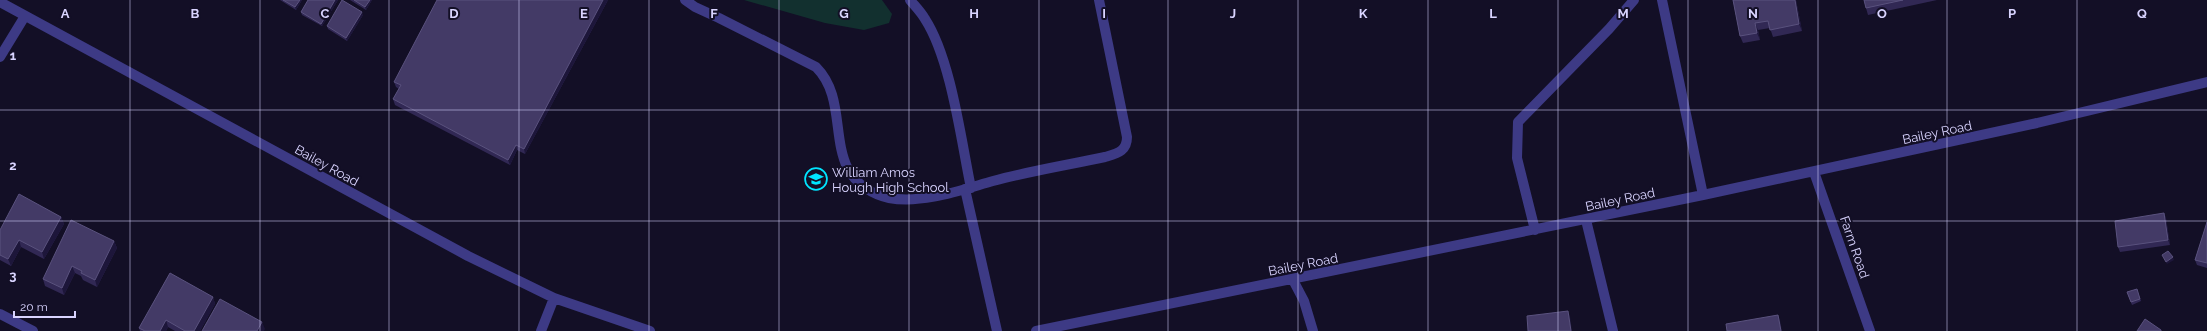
<svg xmlns="http://www.w3.org/2000/svg" width="2207" height="331" viewBox="0 0 2207 331" font-family="Raleway,sans-serif">
<style>
.green{fill:#12302f}
.lines{fill:none;stroke-linecap:round;stroke-linejoin:round}
.minor{stroke:#3d3a85;stroke-width:10}
.wall{fill:#312854}
.shaded-wall{fill:#1d163a}
.building{fill:#433a66;stroke:#5a527e}
.grid{fill:none;stroke:#d9d4ff;stroke-width:1;stroke-opacity:0.55}
.labels{text-anchor:middle;stroke-width:4;stroke-linejoin:round;paint-order:stroke}
.street-label{font-size:13px;fill:#d9d4ff;stroke:#130f26}
.poi-label{font-size:13px;fill:#d9d4ff;stroke:#130f26;text-anchor:start}
.grid-label{font-size:13px;text-anchor:middle;font-weight:bold;fill:#d9d4ff;stroke:#130f26;stroke-width:4;stroke-linejoin:round;paint-order:stroke}
</style>
<rect width="100%" height="100%" fill="#130f26"/>
<path class="green" d="M744 0H882L892 14 889 23 864 30 825 23Z"/>
<g class="lines">
<path class="minor" d="M685 0 695 7 719 18 816 67C844 95 832 137 848 169 856 184 873 195 889 198 923 204 961 190 993 181 1030 171 1068 165 1105 157 1118 153 1127 151 1127 137L1099 0
M910 0C915 6 921 12 925 19 951 59 961 140 971 188
M1662 0 1703 195
M0 2 468 256 554 298 650 331
M0 57 25 16
M1814 172 1870 331
M965 189 997 331
M1586 220 1613 331
M1535 230 1517 158 1518 122 1609 29 1634 0
M1293 280 1304 301 1313 331
M0 314 33 331
M541 331 554 298
M1036 331 1703 195 2037 123 2207 82"/>
</g>
<path class="wall" d="M280 0H302L296 10Z
M308 0H338L322 26 302 15 301 12Z
M350 0H372L366 10Z
M608 0 525 154 517 150 510 165 395 105 393 99 399 89 396 87 394 82Z
M1733 0H1796L1802 31 1773 37 1770 28 1758 30 1760 40 1743 43 1740 36Z
M1864 0H1937L1868 15 1866 8Z
M363 15 347 41 328 29 327 26Z
M2164 213 2166 218 2170 245 2120 252 2118 247Z
M61 217 64 224 44 259 21 247 11 266 0 260V230Z
M2207 222V268L2197 265 2195 260Z
M114 241 117 248 97 287 83 280 81 276 75 273 64 295 45 286 43 279Z
M2137 289 2141 301 2132 305 2127 292Z
M213 297 215 304 200 331H175L168 327 166 331H140L139 328Z"/>
<path class="shaded-wall" d="M300 0H302L296 10 295 7Z
M335 0H338L322 26 321 24Z
M370 0H372L366 10 365 7Z
M603 0H608L525 154 524 149Z
M1795 0H1796L1802 31 1799 24Z
M362 12 363 15 347 41 346 38Z
M1755 23 1758 30 1760 40 1757 33Z
M516 145 517 150 510 165 508 160Z
M2164 213 2166 218 2170 245 2168 240Z
M61 217 64 224 44 259 42 252Z
M19 240 21 247 11 266 8 259Z
M114 241 117 248 97 287 95 280Z
M2173 257 2174 260 2167 264 2166 262Z
M72 266 75 273 64 295 62 288Z
M213 297 215 304 200 331H194Z
M1568 311 1570 316 1572 331H1571Z
M1778 315 1780 320 1782 331H1781Z
M166 320 168 327 166 331H160Z
M262 322 265 329 264 331H257Z"/>
<path class="building" d="M283 0H300L295 7Z
M308 0H335L321 24 301 12Z
M342 0 362 12 346 38 327 26Z
M354 0H370L365 7Z
M437 0H603L524 149 516 145 508 160 393 99 401 85 394 82Z
M1733 0H1795L1799 24 1770 30 1768 21 1755 23 1757 33 1740 36Z
M1864 0H1903L1866 8Z
M19 194 61 217 42 252 19 240 8 259 0 255V230Z
M2164 213 2168 240 2118 247 2115 221Z
M71 220 114 241 95 280 81 273 82 271 72 266 62 288 43 279Z
M2207 222V263L2195 260Z
M2168 251 2173 257 2166 262 2162 255Z
M170 273 213 297 194 331H185L166 320 160 331H145L139 328Z
M2137 289 2140 299 2131 302 2127 292Z
M220 299 262 322 257 331H202Z
M1568 311 1571 331H1528L1527 316Z
M1778 315 1781 331H1727L1726 324Z
M2145 319 2161 330V331H2137Z"/>
<path class="grid" d="M130 0V331M260 0V331M389 0V331M519 0V331M649 0V331M779 0V331M909 0V331M1039 0V331M1168 0V331M1298 0V331M1428 0V331M1558 0V331M1688 0V331M1818 0V331M1947 0V331M2077 0V331M0 110H2207M0 221H2207"/>
<defs>
<g id="school-ring" transform="scale(1.15)"><circle r="9.5" fill="#130f26" stroke="#00e5ff" stroke-width="1.5"/><path d="M0-5L7-2L0 1L-7-2ZM-4 1L0 2.5L4 1V4Q0 6-4 4Z" fill="#00e5ff"/></g>
</defs>
<g fill-rule="evenodd">
<use href="#school-ring" x="816" y="179"/>
</g>
<g class="labels">
<g class="street-label">
<text transform="translate(1937 132) rotate(-12)" y="5">Bailey Road</text>
<text transform="translate(327 165) rotate(29)" y="5">Bailey Road</text>
<text transform="translate(1620 199) rotate(-12)" y="5">Bailey Road</text>
<text transform="translate(1855 247) rotate(71)" y="5">Farm Road</text>
<text transform="translate(1303 264) rotate(-11)" y="5">Bailey Road</text>
</g>
<g class="poi-label">
<text x="832" y="177">William Amos<tspan x="832" dy="15">Hough High School</tspan></text>
</g>
</g>
<g class="grid-label">
<text x="65" y="18">A</text>
<text x="195" y="18">B</text>
<text x="325" y="18">C</text>
<text x="454" y="18">D</text>
<text x="584" y="18">E</text>
<text x="714" y="18">F</text>
<text x="844" y="18">G</text>
<text x="974" y="18">H</text>
<text x="1104" y="18">I</text>
<text x="1233" y="18">J</text>
<text x="1363" y="18">K</text>
<text x="1493" y="18">L</text>
<text x="1623" y="18">M</text>
<text x="1753" y="18">N</text>
<text x="1882" y="18">O</text>
<text x="2012" y="18">P</text>
<text x="2142" y="18">Q</text>
<text x="13" y="60">1</text>
<text x="13" y="170">2</text>
<text x="13" y="280">3</text>
</g>
<path d="M14 311v6h61v-6" fill="none" stroke="#d9d4ff" stroke-width="2"/>
<text x="20" y="311" font-size="12" fill="#d9d4ff" stroke="#130f26" stroke-width="3" paint-order="stroke">20 m</text>
</svg>
